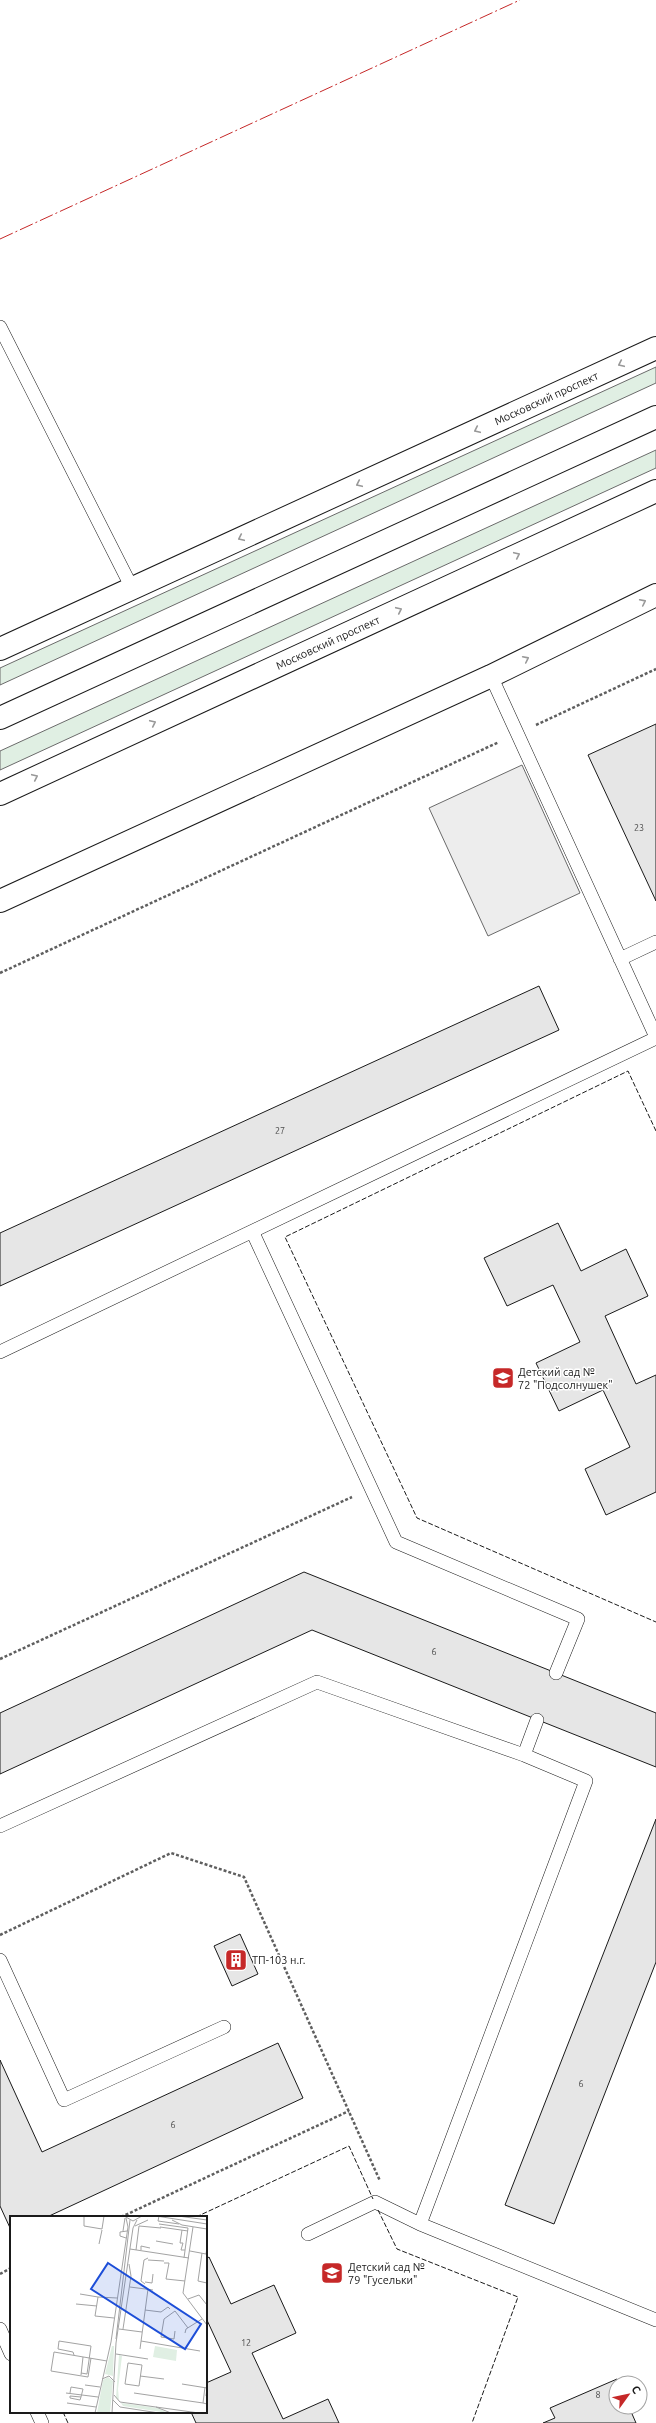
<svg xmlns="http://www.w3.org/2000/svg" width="656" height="2423" viewBox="0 0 656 2423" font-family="Ubuntu,sans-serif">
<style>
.green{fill:#e0efe3;stroke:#6a6a6a}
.parking{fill:#ededed;stroke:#6a6a6a}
.building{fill:#e6e6e6;stroke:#1a1a1a}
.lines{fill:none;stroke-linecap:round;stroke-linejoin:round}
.service-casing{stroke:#1a1a1a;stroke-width:14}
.minor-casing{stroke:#1a1a1a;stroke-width:24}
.primary-casing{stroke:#1a1a1a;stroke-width:24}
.path{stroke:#5f5f5f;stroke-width:2.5;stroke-dasharray:3 2;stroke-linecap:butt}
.service{stroke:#fff;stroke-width:13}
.minor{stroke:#fff;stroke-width:22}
.primary{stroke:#fff;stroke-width:22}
.fence{stroke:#1a1a1a;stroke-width:1;stroke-dasharray:5 2;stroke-linecap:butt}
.power{stroke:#c62828;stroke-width:1;stroke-dasharray:14 3 2 3;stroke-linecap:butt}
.oneway{stroke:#989898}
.labels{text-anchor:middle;stroke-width:3;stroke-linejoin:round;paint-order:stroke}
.number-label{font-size:9px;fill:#4d4d4d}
.street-label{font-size:11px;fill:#1a1a1a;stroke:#fff}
.poi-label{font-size:11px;fill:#1a1a1a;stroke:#fff;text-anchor:start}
.inset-road{fill:none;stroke:#a3a3a3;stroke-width:1}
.view{fill:#1d4ed8;fill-opacity:0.15;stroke:#1d4ed8;stroke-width:2}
.inset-edge{fill:none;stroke:#1a1a1a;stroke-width:2}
</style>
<rect width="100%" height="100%" fill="#fff"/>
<path class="green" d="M656 367V383L0 685V668Z
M656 450V468L0 770V751Z"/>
<path class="parking" d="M522 765 580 893 488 936 429 808Z"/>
<path class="building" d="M656 724V901L588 755Z
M539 986 559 1030 0 1286V1233Z
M558 1223 581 1271 626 1249 648 1296 605 1316 636 1384 656 1375V1492L606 1515 585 1469 630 1447 603 1390 559 1411 536 1363 580 1342 553 1285 507 1306 484 1258Z
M304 1572 656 1713V1767L312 1630 0 1774V1713Z
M656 1819V1962L554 2224 505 2205Z
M240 1934 258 1974 232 1986 214 1946Z
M278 2043 303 2098 47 2217H11V2230L0 2206V2060L42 2152Z
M209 2257 231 2304 274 2285 296 2333 252 2353 283 2419 328 2399 339 2423H196L191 2412H206V2383L231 2372 206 2318V2259Z
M617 2379 619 2383H616V2407H629L636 2423H543L555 2418 550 2408Z"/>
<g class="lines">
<g class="service-casing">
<path id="service" d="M0 327 132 588
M491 676 656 1037
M620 959 656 942
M253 1233 396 1542 578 1619 556 1673
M0 1352 656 1038
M524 1755 537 1720
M0 1826 317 1682 524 1755 586 1781 420 2224
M0 1960 64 2100 224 2027
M308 2234 375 2202 420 2224 656 2320
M0 2329 11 2354
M37 2412 42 2423"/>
</g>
<g class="minor-casing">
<path id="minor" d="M0 901 491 676 656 595"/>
</g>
<g class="primary-casing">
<g id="primary">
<path id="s1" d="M0 649 656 348"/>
<path d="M0 718 656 417"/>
<path id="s2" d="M0 794 656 491"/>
</g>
</g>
<path class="path" d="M536 725 656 669
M0 973 499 742
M0 1659 352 1497
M0 1935 171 1853 244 1877 380 2181
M121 2217 349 2111
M0 2274 11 2268"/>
<use href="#service" class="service"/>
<use href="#minor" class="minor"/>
<use href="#primary" class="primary"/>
<path class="fence" d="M656 1131 628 1071 285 1237 417 1518 656 1622
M378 2210 397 2249 518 2297 472 2423
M196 2217 349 2146 373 2199
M63 2412 68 2423"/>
<path class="power" d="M0 239 520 0"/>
</g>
<defs><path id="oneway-chevron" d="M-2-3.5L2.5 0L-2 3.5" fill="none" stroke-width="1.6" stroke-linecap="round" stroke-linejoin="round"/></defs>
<g class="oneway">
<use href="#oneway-chevron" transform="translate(621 364) rotate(155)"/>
<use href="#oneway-chevron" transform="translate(477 430) rotate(155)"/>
<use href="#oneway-chevron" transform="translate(359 484) rotate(155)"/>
<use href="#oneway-chevron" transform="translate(241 538) rotate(155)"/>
<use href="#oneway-chevron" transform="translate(517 555) rotate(-25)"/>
<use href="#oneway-chevron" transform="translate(643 602) rotate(-26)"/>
<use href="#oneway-chevron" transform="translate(399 610) rotate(-25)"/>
<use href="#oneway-chevron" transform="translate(526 659) rotate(-26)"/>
<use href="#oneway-chevron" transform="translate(153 723) rotate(-25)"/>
<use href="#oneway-chevron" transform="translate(35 777) rotate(-25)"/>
</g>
<defs>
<g id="school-square" transform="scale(1.15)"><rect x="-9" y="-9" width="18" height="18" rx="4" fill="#c62828" stroke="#fff"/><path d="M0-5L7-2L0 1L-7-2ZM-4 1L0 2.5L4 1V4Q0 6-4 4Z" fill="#fff"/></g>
<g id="building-square" transform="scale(1.15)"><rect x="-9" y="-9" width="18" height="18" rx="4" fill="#c62828" stroke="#fff"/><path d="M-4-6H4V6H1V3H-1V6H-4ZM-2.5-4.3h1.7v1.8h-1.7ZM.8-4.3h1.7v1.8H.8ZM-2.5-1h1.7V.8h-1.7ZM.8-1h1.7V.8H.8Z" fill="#fff"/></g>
</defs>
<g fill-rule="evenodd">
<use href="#school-square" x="503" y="1378"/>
<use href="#building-square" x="236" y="1960"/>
<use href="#school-square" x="332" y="2273"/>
</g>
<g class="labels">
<g class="number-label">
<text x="639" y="831">23</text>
<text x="280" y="1134">27</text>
<text x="434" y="1655">6</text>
<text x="581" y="2087">6</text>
<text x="173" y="2128">6</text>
<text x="246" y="2346">12</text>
<text x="598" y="2398">8</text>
</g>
<g class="street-label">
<text dy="4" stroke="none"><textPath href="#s1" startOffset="601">Московский проспект</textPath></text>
<text dy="4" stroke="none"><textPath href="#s2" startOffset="361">Московский проспект</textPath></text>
</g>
<g class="poi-label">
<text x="518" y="1376">Детский сад №<tspan x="518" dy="13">72 "Подсолнушек"</tspan></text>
<text x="252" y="1964">ТП-103 н.г.</text>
<text x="348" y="2271">Детский сад №<tspan x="348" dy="13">79 "Гусельки"</tspan></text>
</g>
</g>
<g transform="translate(10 2216)">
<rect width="197" height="197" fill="#fff"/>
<path d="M102 130H104L103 160 95 158ZM145 130 167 134 166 145 143 141ZM109 139 112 140 108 173 109 184 106 182ZM98 161 103 165 100 197H87L93 164ZM111 187 148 192 158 197 113 190Z" fill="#e0efe3"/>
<path class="inset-road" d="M74 0V10L92 13 94 0M114 0 123 5 132 0M146 0 197 8M149 0 148 5 169 8M168 0 197 4M162 4 172 9 197 13M149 8 178 12 174 42M125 10 138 4M150 11 178 15M183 11 173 77 197 109M172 14 170 27H173L171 34H175M113 15 115 2M116 22 110 20V16L117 15M146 25 163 28M89 28 92 14M120 33 179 42M126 34 129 10 151 12M131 34V30L140 32M180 35 196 38 197 32M192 37 188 65 197 67M138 44 154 45M154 47H159L156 63 175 65M135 66 142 67 143 58M135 68 131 65 134 44 138 42M120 71 143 74M70 78 88 81 85 100 104 102M88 81 107 82M178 83 189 79 197 89M66 88 87 90M135 94 151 96 158 91 160 93M109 113 132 116M113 113 121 60 119 48M165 115 164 123 151 121 154 103 165 95 178 112M175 117 176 113 192 103M106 123 120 4M131 125 190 135M130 133 138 73M106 138 138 143M64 139 63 136 48 133 49 125 81 130 77 158 71 157M81 142 78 161 41 155 44 136 97 145M118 147 132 149 129 170 115 168ZM71 159 73 141M130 160 154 163M92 163 99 160 105 166M172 168 197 172 196 180M75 169 90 171M195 171 193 187 197 188M56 177 88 181M60 177 61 171 73 173 71 181 60 180V182L70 184 71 181M124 177 193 187M104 179 110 186 189 197M103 184 110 191 149 197M57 187 86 191M146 191 161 197M85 197 101 126 118 11 116 2M102 197 106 127 123 12 127 4"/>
<path class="view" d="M98 47 191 108 175 133 81 73Z"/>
<rect width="197" height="197" class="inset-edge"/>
</g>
<g transform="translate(628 2395) rotate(57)"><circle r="19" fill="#ffffff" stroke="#a3a3a3"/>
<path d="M0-3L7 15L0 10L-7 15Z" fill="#c62828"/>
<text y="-6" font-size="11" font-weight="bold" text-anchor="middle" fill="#1a1a1a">С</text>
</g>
</svg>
